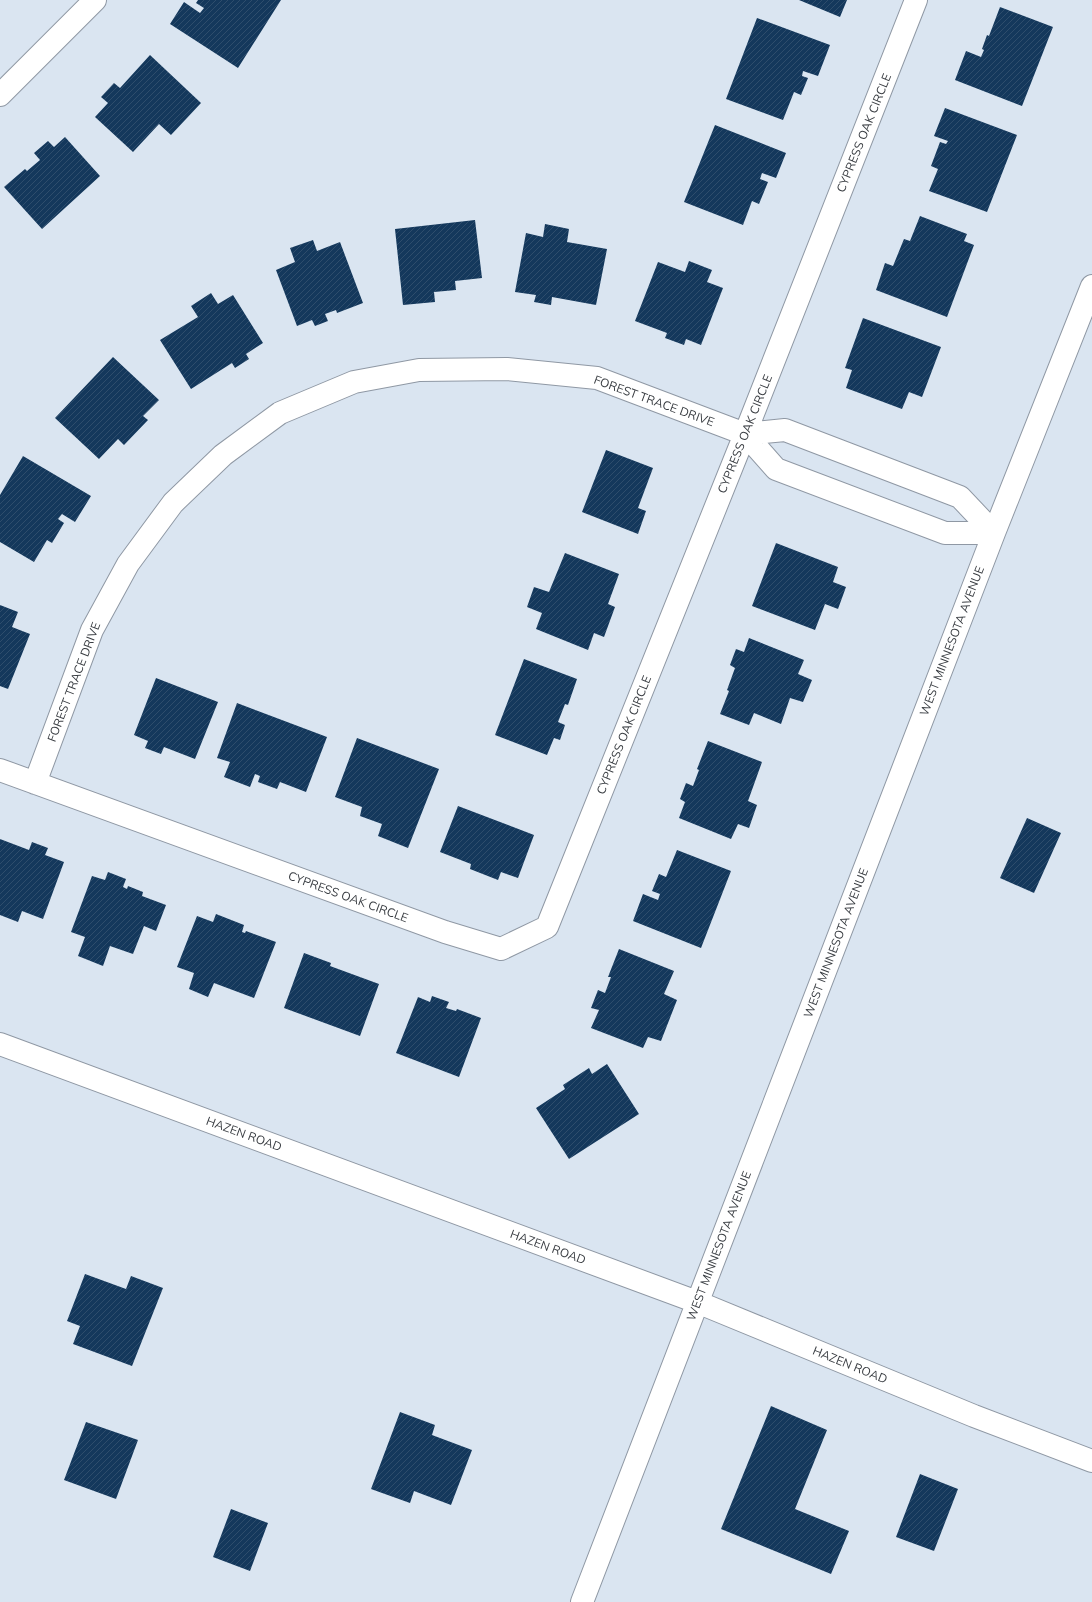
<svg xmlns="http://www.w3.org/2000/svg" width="1092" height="1602" viewBox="0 0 1092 1602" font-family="Mulish,sans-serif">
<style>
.building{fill:url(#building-hatch)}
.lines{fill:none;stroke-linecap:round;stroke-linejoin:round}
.minor-casing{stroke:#8f98a4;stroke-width:24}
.minor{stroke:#fff;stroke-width:22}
.labels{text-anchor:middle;stroke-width:4;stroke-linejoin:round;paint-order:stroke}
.street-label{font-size:12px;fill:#393d42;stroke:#fff}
</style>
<defs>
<pattern id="building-hatch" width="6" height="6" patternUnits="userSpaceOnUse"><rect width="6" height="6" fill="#14385c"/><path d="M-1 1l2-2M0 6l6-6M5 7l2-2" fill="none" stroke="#2e4d6c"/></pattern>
</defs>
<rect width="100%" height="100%" fill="#dae5f1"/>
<path class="building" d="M198 0H281L238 68 170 24 184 2 200 13 204 8 196 3Z
M799 0H847L840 17Z
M1000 7 1053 27 1022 106 955 80 966 51 981 57 984 50 982 49 987 35 989 36Z
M757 18 830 45 818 76 803 71 802 76 808 78 801 95 794 92 783 120 726 99Z
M150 55 201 103 171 135 159 124 133 152 95 117 108 103 101 97 114 83 120 88Z
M945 108 1017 135 987 212 929 191 938 169 931 166 940 142 946 144 948 141 934 136Z
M715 125 786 153 776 178 762 173 760 179 768 182 759 204 752 201 743 225 684 202Z
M65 137 100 176 42 229 4 187 25 169 27 171 40 160 34 153 48 141 54 147Z
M920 216 967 234 964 241 974 245 947 317 876 290 885 263 893 266 904 239 910 241Z
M475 220 482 278 455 281 456 290 434 292 435 302 403 305 395 229Z
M545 224 569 229 567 242 607 249 596 305 552 297 551 305 534 302 536 295 515 292 526 233 543 237Z
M313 240 317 251 340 242 363 303 337 313 336 310 325 314 328 321 315 326 312 320 297 326 276 270 295 262 290 248Z
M689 261 712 270 707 282 723 288 701 345 686 339 684 345 665 338 667 333 635 321 658 262 685 272Z
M211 293 218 304 233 295 263 343 246 354 249 359 235 368 232 363 191 389 160 340 198 317 191 306Z
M863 318 941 347 922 397 909 392 902 409 846 388 852 370 845 368Z
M113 357 159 400 143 416 148 420 124 445 118 439 99 459 55 418Z
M606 450 653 468 638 508 646 511 638 534 582 512Z
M23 456 91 496 75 522 62 514 58 519 64 523 52 543 47 540 34 562 0 542V495Z
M776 543 838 567 833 582 846 587 838 609 825 604 815 630 752 606Z
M565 553 619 574 608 604 615 607 604 637 594 633 588 650 536 629 542 613 527 607 534 587 549 592Z
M0 605 18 612 12 627 30 634 8 689 0 686Z
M749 638 804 660 798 674 812 680 803 702 790 698 781 724 754 713 749 725 720 714 729 691 727 690 735 668 730 665 736 649 744 652Z
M524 659 577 679 568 705 565 704 558 722 565 725 560 740 554 738 547 755 495 735Z
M156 678 218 702 195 759 164 747 161 754 145 748 148 741 134 735Z
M237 703 327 737 306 792 280 782 277 789 258 782 260 776 255 774 250 787 224 777 230 762 217 758Z
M357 738 439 769 408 848 378 836 382 824 360 816 362 807 335 797Z
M708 741 762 762 748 801 757 805 749 828 738 824 731 839 679 818 685 802 680 799 686 783 693 786 699 770 697 769Z
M458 806 534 835 518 878 501 872 498 880 470 869 471 864 440 852Z
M1027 818 1061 833 1034 893 1000 878Z
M0 839 29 850 32 842 48 848 45 855 64 862 43 919 22 911 18 922 0 915Z
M677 850 731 871 701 948 633 921 643 894 658 900 660 894 652 891 659 874 666 877Z
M108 872 126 879 123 887 127 889 128 886 143 892 142 896 166 905 156 931 144 926 133 954 110 946 103 966 78 956 85 937 71 932 92 876 105 880Z
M216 914 244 925 242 932 245 933 246 931 276 942 254 998 214 983 208 997 189 989 194 973 177 967 197 916 213 922Z
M619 949 674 971 664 994 677 1000 661 1041 648 1037 643 1048 591 1028 599 1010 591 1008 598 990 605 993 611 977H608Z
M304 953 331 963 330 966 379 984 360 1036 284 1008Z
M432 996 449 1002 446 1008 456 1011 457 1009 481 1018 459 1077 396 1053 418 997 430 1002Z
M607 1064 639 1114 569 1159 536 1108 565 1089 563 1085 589 1068 592 1074Z
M85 1274 126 1289 131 1276 163 1288 132 1366 73 1344 80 1326 67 1321Z
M771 1406 827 1430 795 1509 849 1531 831 1574 721 1529Z
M400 1412 435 1425 432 1435 472 1450 451 1505 414 1491 410 1503 371 1489Z
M86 1422 138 1440 116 1499 64 1480Z
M920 1474 958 1489 934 1551 896 1537Z
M231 1509 268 1523 250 1571 213 1557Z"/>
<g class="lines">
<g class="minor-casing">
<path id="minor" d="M0 95 95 0
M745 434 785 430 960 497 994 533
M0 770 445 932 501 949 547 927 745 434 916 0
M35 783 92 630 128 564 173 503 223 455 280 413 354 382 419 370 507 369 597 378 745 434 776 469 945 533H994
M0 1044 697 1302 974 1416 1092 1461
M582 1602 994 533 1092 286"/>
</g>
<use href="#minor" class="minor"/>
</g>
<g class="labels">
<g class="street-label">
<text transform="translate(864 133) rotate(-68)" y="4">CYPRESS OAK CIRCLE</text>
<text transform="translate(654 401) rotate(20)" y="4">FOREST TRACE DRIVE</text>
<text transform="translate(745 434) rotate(-68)" y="4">CYPRESS OAK CIRCLE</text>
<text transform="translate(952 641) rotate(-69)" y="4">WEST MINNESOTA AVENUE</text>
<text transform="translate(74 682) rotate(-69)" y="4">FOREST TRACE DRIVE</text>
<text transform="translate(624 735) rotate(-68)" y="4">CYPRESS OAK CIRCLE</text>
<text transform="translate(348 897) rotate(20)" y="4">CYPRESS OAK CIRCLE</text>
<text transform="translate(836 943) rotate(-69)" y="4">WEST MINNESOTA AVENUE</text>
<text transform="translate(244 1134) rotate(20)" y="4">HAZEN ROAD</text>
<text transform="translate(719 1246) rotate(-69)" y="4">WEST MINNESOTA AVENUE</text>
<text transform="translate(548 1247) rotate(20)" y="4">HAZEN ROAD</text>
<text transform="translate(850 1365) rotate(22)" y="4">HAZEN ROAD</text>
</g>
</g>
</svg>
